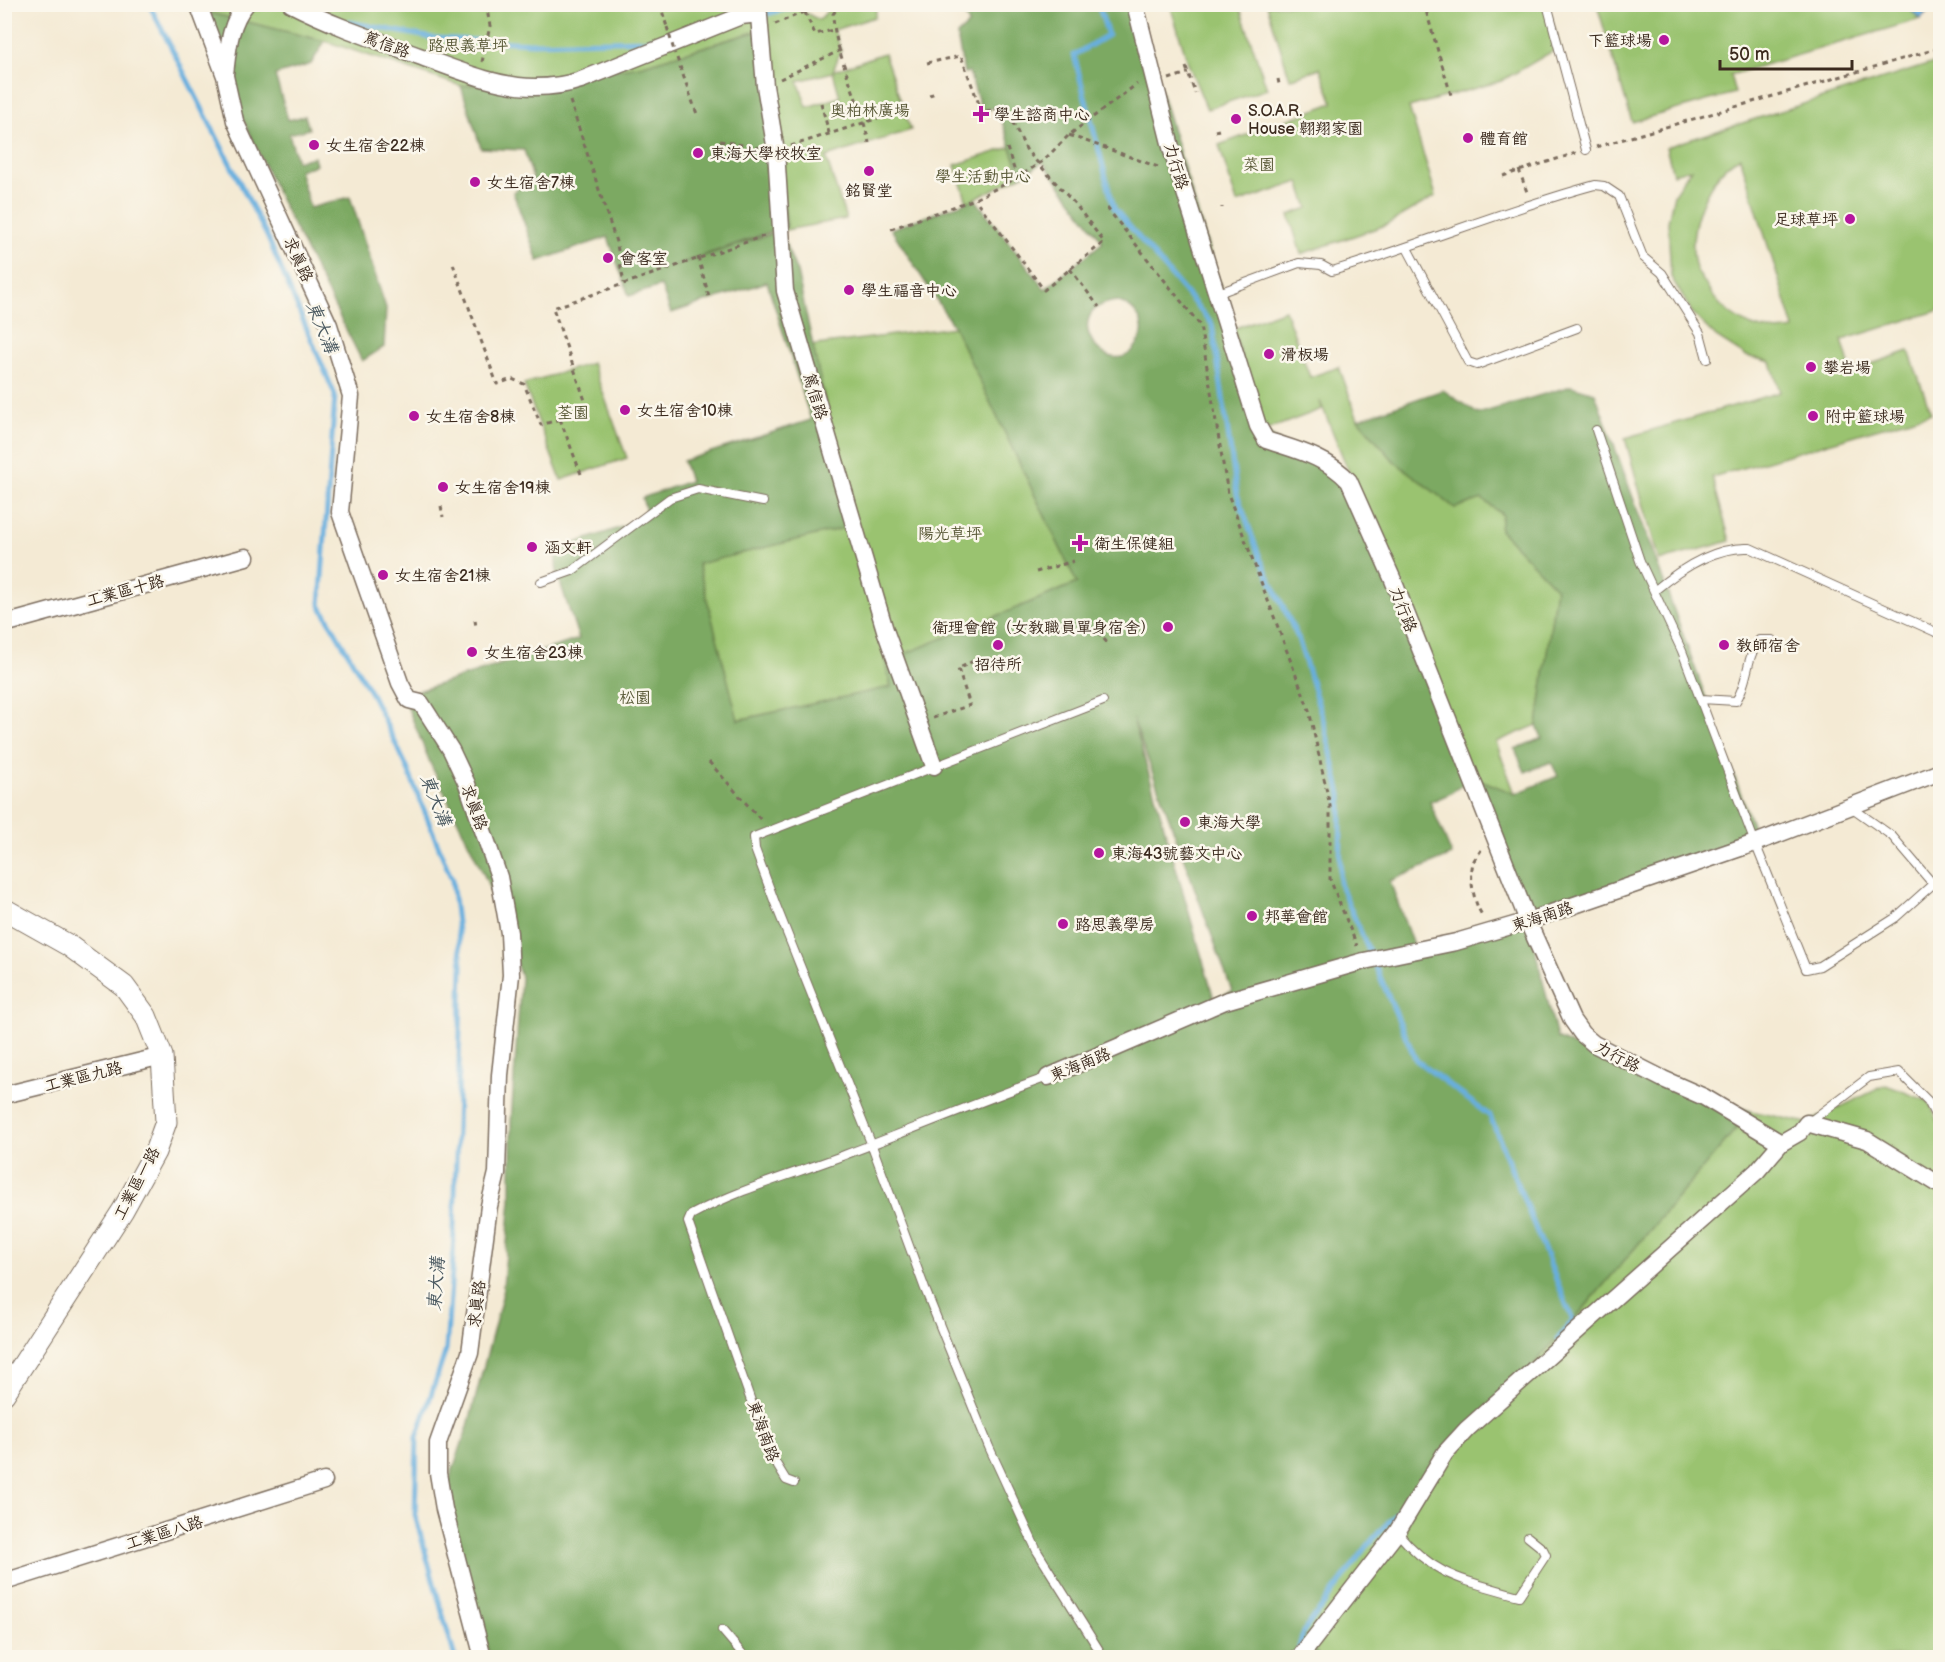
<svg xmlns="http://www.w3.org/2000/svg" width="1945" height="1662" viewBox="0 0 1945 1662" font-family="'Balsamiq Sans','LXGW WenKai TC',sans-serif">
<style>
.green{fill:#9ac36f;stroke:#6a7646;stroke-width:1.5;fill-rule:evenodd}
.forest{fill:#7ba962;stroke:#5b6a40;stroke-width:1.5;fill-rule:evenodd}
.water{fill:#67afde;stroke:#516c7e;stroke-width:1.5}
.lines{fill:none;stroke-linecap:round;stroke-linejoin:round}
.stream{stroke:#67afde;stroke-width:5}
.service-casing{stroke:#7c6d5e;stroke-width:10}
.minor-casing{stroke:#7c6d5e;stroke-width:19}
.tertiary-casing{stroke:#7c6d5e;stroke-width:23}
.path{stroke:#7c6d5e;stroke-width:3;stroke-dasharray:4.5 4.5;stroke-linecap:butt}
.service{stroke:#fff;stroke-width:8}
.minor{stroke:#fff;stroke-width:16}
.tertiary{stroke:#fff;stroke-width:21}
.path-bridge{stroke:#7c6d5e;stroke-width:3;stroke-dasharray:4.5 4.5;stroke-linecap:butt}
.poi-dot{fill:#b5179e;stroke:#fbf7ec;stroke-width:2}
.labels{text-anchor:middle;stroke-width:5;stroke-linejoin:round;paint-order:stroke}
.poi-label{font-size:16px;fill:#3b2a1e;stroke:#fbf7ec;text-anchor:start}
.street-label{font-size:16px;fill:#3b2a1e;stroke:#fbf7ec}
.park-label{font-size:16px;fill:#585836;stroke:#fbf7ec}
.water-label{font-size:18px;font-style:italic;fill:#4a5961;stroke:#fbf7ec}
</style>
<rect width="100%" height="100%" fill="#fbf7ec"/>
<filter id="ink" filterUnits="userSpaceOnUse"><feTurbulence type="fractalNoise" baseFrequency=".0167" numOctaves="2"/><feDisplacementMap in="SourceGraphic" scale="12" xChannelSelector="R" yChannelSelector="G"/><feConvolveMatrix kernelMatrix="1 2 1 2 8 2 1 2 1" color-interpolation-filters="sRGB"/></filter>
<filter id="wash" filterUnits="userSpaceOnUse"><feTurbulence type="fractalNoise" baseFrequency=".008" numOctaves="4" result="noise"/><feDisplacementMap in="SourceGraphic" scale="24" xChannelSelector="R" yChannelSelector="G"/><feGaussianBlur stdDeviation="1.35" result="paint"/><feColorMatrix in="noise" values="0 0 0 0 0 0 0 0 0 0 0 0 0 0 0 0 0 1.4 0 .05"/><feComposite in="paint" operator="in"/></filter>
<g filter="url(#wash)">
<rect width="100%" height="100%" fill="#f4ead4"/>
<path class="green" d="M211 4H801L804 12 819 20 833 5H877L875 17 834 30 841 50 833 71 884 53 911 130 826 157 846 219 780 231 760 30 640 66 553 79 461 86 325 41 210 13ZM833 72 840 97 807 107 798 81Z
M1904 4 1921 19 1730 75 1735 93 1632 122 1597 5Z
M1170 5H1239L1267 89 1207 109 1189 66Z
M1267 5H1547L1560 47 1501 81 1409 107 1436 196 1386 225 1301 254 1289 215 1308 208 1299 182 1237 203 1219 145 1333 103 1320 68 1290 79Z
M1940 61V310L1842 340 1851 371 1909 351 1931 413 1712 477 1730 541 1659 561 1625 438 1780 392 1771 362 1746 356 1716 337 1693 314 1671 277 1668 222 1674 194 1691 169 1673 174 1666 147ZM1740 157 1794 328V329C1755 337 1722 315 1704 282 1701 277 1696 271 1695 265 1686 229 1707 175 1740 157Z
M1011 147 1021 176 967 202 955 165Z
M1285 310 1310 377 1339 367 1358 419 1394 461 1455 508 1482 499 1502 515 1500 530 1556 588 1537 725 1496 742 1515 794 1473 777 1320 401 1322 409 1264 431 1227 331Z
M954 327 1077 583 886 662 891 687 737 720 698 564 852 526 810 346Z
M592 363 627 458 561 480 524 384Z
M1886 1085 1928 1101 1940 1125V1657L1318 1658 1303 1632 1372 1540 1573 1321 1751 1111 1807 1123Z"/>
<path class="forest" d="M960 5H1135L1264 431 1354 491 1473 777 1515 794 1558 776 1551 762 1525 772 1515 749 1542 738 1537 725 1556 588 1500 530 1502 514 1482 499 1455 508 1394 461 1358 419 1443 390 1478 414 1571 386 1595 393 1755 833 1528 921 1557 1038 1647 1081 1751 1111 1573 1321 1372 1540 1303 1632 1319 1657H490L463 1565 447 1486 468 1426 502 1297 511 1200V1122L521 977 486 879 431 765 403 696 579 639 557 573 555 550 648 518 642 498 690 481 683 461 811 420 767 282 671 313 661 286 629 296 608 237 538 261 513 192 533 178 524 150 481 148 461 86 553 79 640 66 761 30 787 226 676 265 780 231 797 272 852 526 698 564 738 720 891 687 885 662 1077 583 954 327 891 229 975 199 1045 289 1103 242 1043 162 1021 176 997 107 982 111 969 72 964 73 957 35 969 24ZM1117 301C1135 307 1150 324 1138 343 1111 390 1052 309 1117 301ZM1133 719 1232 991 1214 999ZM1473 777 1527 920 1415 951 1390 881 1452 855 1430 802 1449 794Z
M210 13 325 41 311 64 275 75 288 120 305 116 309 129 289 134 297 161 314 157 316 165 299 170 310 208 350 197 386 308 384 347 362 361 278 195 237 106Z"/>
<path class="water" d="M1904 5H1934L1921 19Z"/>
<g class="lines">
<path class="stream" d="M149 4 267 236 335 395 320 605 373 697 406 765 452 880 462 966 453 1257 446 1350 417 1437 415 1515 455 1658
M1098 4 1108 35 1074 55 1114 208 1212 324 1237 494 1260 558 1298 638 1324 723 1341 795 1340 884 1416 1060 1490 1116 1573 1321 1557 1339
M762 15 807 4
M349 22 433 38 533 43 648 40 677 34
M1299 1648 1303 1632 1372 1540 1406 1503"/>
</g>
</g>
<g filter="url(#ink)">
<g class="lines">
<g class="service-casing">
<path id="service" d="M1547 4 1586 150
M1407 248 1468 362 1477 365 1577 328
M1216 294 1299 263 1321 265 1332 271C1420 245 1506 209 1595 185L1604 186 1619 196 1643 257 1662 273 1700 333 1707 359
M1596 430 1640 561 1654 591
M541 582 572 571 670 498 698 489 763 502
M1701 699 1736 701C1749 681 1745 660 1759 640H1772
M1103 701 754 837 755 849 775 903 871 1143 925 1289 989 1447 1037 1551 1104 1658
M1851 807 1892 836 1933 884 1895 918 1820 966 1806 969 1755 843 1682 651 1654 591C1680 569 1714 546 1750 548L1940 634
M1808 1123 1869 1077 1899 1072 1928 1101 1940 1125
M794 1483 786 1480 769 1452 688 1222 691 1215C741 1188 795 1174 847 1154 914 1129 980 1101 1048 1077
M1397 1532C1435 1578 1465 1580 1519 1596L1546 1555 1543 1549 1528 1537
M722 1630 746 1658"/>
</g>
<g class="minor-casing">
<path id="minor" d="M198 4 225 76 235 121 329 325 351 396 340 512 400 683 409 700 421 703 451 750 467 784 499 877 509 933 511 975 500 1075 497 1173 489 1206 470 1353 438 1443V1473L444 1509 483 1658
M291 4C332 25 376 40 419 56 455 69 497 87 535 87 551 87 566 85 581 80L741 16 759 14
M758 4 765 86 776 151 785 291 885 630 934 766
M1135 4 1172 151 1258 426 1266 440C1296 450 1327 457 1349 481L1393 580 1532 931 1572 1020 1582 1034 1594 1044 1663 1079 1704 1097 1781 1143
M225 74C228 50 229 24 246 4
M4 624 246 557
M1048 1077 1225 1001 1364 961 1456 942 1528 921 1755 843 1940 772
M4 1095 162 1056
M4 1582 324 1481
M1299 1658 1397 1532 1445 1453 1467 1429 1757 1171 1781 1143 1800 1132 1807 1123 1867 1140 1940 1185"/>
</g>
<g class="tertiary-casing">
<path id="tertiary" d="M4 909 68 945 124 986 146 1016 162 1056 166 1122 155 1152 123 1210 4 1394"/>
</g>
<path class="path" d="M660 4 667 27
M801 4 815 34 833 30
M841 4 833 14C834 53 861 102 869 143
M1424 4 1451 95
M775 24 804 12
M677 58 698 117
M482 62 490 26 486 4
M927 63 961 56 982 112 996 109 1001 119 1010 117 1027 151 1075 204 1104 242 1044 290 975 199
M1186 67 1195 93
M780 79 841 50
M1169 79 1188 73
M1278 79 1279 84
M929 95 937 93
M570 101 617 245 624 283
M821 103 829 133
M1215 131 1219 130
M1069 135 1161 168
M720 141 760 148
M791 146 904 110
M1596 147 1940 48
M1007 148 1017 178
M1519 170 1527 192
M1503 176 1576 153
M1222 207V208
M1107 208 1200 325 1228 494 1309 710 1330 806V879L1357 946
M891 229 975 199 1017 178 1043 161 1069 135 1137 84
M698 257 710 300
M453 264 497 384 512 379 524 384 541 425 560 419
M1070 269 1099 307
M581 474 560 419 588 409 553 308 764 236
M441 506 443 517
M1036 572 1074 561
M475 620 476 627
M1098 632 1109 645
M933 718 970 705 958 669 973 661
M709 762 762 821
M1481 850C1479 854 1474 859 1473 863 1469 878 1474 905 1483 916"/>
<use href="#service" class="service"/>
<use href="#minor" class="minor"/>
<use href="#tertiary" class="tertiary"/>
<path class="path-bridge" d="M667 27 675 54"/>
</g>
</g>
<g class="poi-dot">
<circle cx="1664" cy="40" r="6"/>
<path d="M978 105h6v6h6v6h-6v6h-6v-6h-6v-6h6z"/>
<circle cx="1236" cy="119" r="6"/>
<circle cx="1468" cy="138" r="6"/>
<circle cx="314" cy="145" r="6"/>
<circle cx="698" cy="153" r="6"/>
<circle cx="869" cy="171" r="6"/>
<circle cx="475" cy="182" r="6"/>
<circle cx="1850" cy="219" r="6"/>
<circle cx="608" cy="258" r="6"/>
<circle cx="849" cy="290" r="6"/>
<circle cx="1269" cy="354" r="6"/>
<circle cx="1811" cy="367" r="6"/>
<circle cx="625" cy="410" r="6"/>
<circle cx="414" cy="416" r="6"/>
<circle cx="1813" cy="416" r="6"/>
<circle cx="443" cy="487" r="6"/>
<path d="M1077 534h6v6h6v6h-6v6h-6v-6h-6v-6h6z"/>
<circle cx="532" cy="547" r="6"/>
<circle cx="383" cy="575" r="6"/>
<circle cx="1168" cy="627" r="6"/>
<circle cx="998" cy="645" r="6"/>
<circle cx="1724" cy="645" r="6"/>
<circle cx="472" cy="652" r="6"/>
<circle cx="1185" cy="822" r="6"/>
<circle cx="1099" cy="853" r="6"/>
<circle cx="1252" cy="916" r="6"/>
<circle cx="1063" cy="924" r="6"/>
</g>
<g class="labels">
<g class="poi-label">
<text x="1652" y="46" text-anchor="end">下籃球場</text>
<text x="1248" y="116">S.O.A.R.<tspan x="1248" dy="18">House 翱翔家園</tspan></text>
<text x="994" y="120">學生諮商中心</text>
<text x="1480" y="144">體育館</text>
<text x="326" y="151">女生宿舍22棟</text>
<text x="710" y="159">東海大學校牧室</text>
<text x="487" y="188">女生宿舍7棟</text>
<text x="869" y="196" text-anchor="middle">銘賢堂</text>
<text x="1838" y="225" text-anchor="end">足球草坪</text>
<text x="620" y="264">會客室</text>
<text x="861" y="296">學生福音中心</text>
<text x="1281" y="360">滑板場</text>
<text x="1823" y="373">攀岩場</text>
<text x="637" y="416">女生宿舍10棟</text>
<text x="426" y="422">女生宿舍8棟</text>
<text x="1825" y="422">附中籃球場</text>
<text x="455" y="493">女生宿舍19棟</text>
<text x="1094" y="549">衛生保健組</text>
<text x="544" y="553">涵文軒</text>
<text x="395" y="581">女生宿舍21棟</text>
<text x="1156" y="633" text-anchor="end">衛理會館（女教職員單身宿舍）</text>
<text x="1736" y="651">教師宿舍</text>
<text x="484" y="658">女生宿舍23棟</text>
<text x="998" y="670" text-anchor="middle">招待所</text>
<text x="1197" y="828">東海大學</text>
<text x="1111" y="859">東海43號藝文中心</text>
<text x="1264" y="922">邦華會館</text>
<text x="1075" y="930">路思義學房</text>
</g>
<g class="street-label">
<text transform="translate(387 44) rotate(20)" y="6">篤信路</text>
<text transform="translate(1177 166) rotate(74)" y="6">力行路</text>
<text transform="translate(299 259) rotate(65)" y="6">求真路</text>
<text transform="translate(816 396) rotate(73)" y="6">篤信路</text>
<text transform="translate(125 590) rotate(-15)" y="6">工業區十路</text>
<text transform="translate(1404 609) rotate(69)" y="6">力行路</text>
<text transform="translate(475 807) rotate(70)" y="6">求真路</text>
<text transform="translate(1542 916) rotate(-18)" y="6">東海南路</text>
<text transform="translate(1618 1056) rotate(28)" y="6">力行路</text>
<text transform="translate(1080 1064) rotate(-22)" y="6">東海南路</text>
<text transform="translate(83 1076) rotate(-14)" y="6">工業區九路</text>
<text transform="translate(136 1183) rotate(-62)" y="6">工業區一路</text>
<text transform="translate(476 1304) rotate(-83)" y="6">求真路</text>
<text transform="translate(764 1431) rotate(70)" y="6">東海南路</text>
<text transform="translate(164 1532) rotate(-17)" y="6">工業區八路</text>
</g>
<g class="park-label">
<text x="468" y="51">路思義草坪</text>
<text x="870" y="116">奧柏林廣場</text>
<text x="1259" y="170">菜園</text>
<text x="983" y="182">學生活動中心</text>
<text x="573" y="418">荃園</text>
<text x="950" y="539">陽光草坪</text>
<text x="635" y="703">松園</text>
</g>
<g class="water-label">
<text transform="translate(322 327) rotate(67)" y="6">東大溝</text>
<text transform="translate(436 800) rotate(68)" y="6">東大溝</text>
<text transform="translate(436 1284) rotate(-86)" y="6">東大溝</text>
</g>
</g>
<rect width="1945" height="1662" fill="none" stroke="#fbf7ec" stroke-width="24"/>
<path d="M1720 60v9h132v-9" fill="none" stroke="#3b2a1e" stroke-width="3"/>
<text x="1729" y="60" font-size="18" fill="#3b2a1e" stroke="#fbf7ec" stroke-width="4.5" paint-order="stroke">50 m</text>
</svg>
